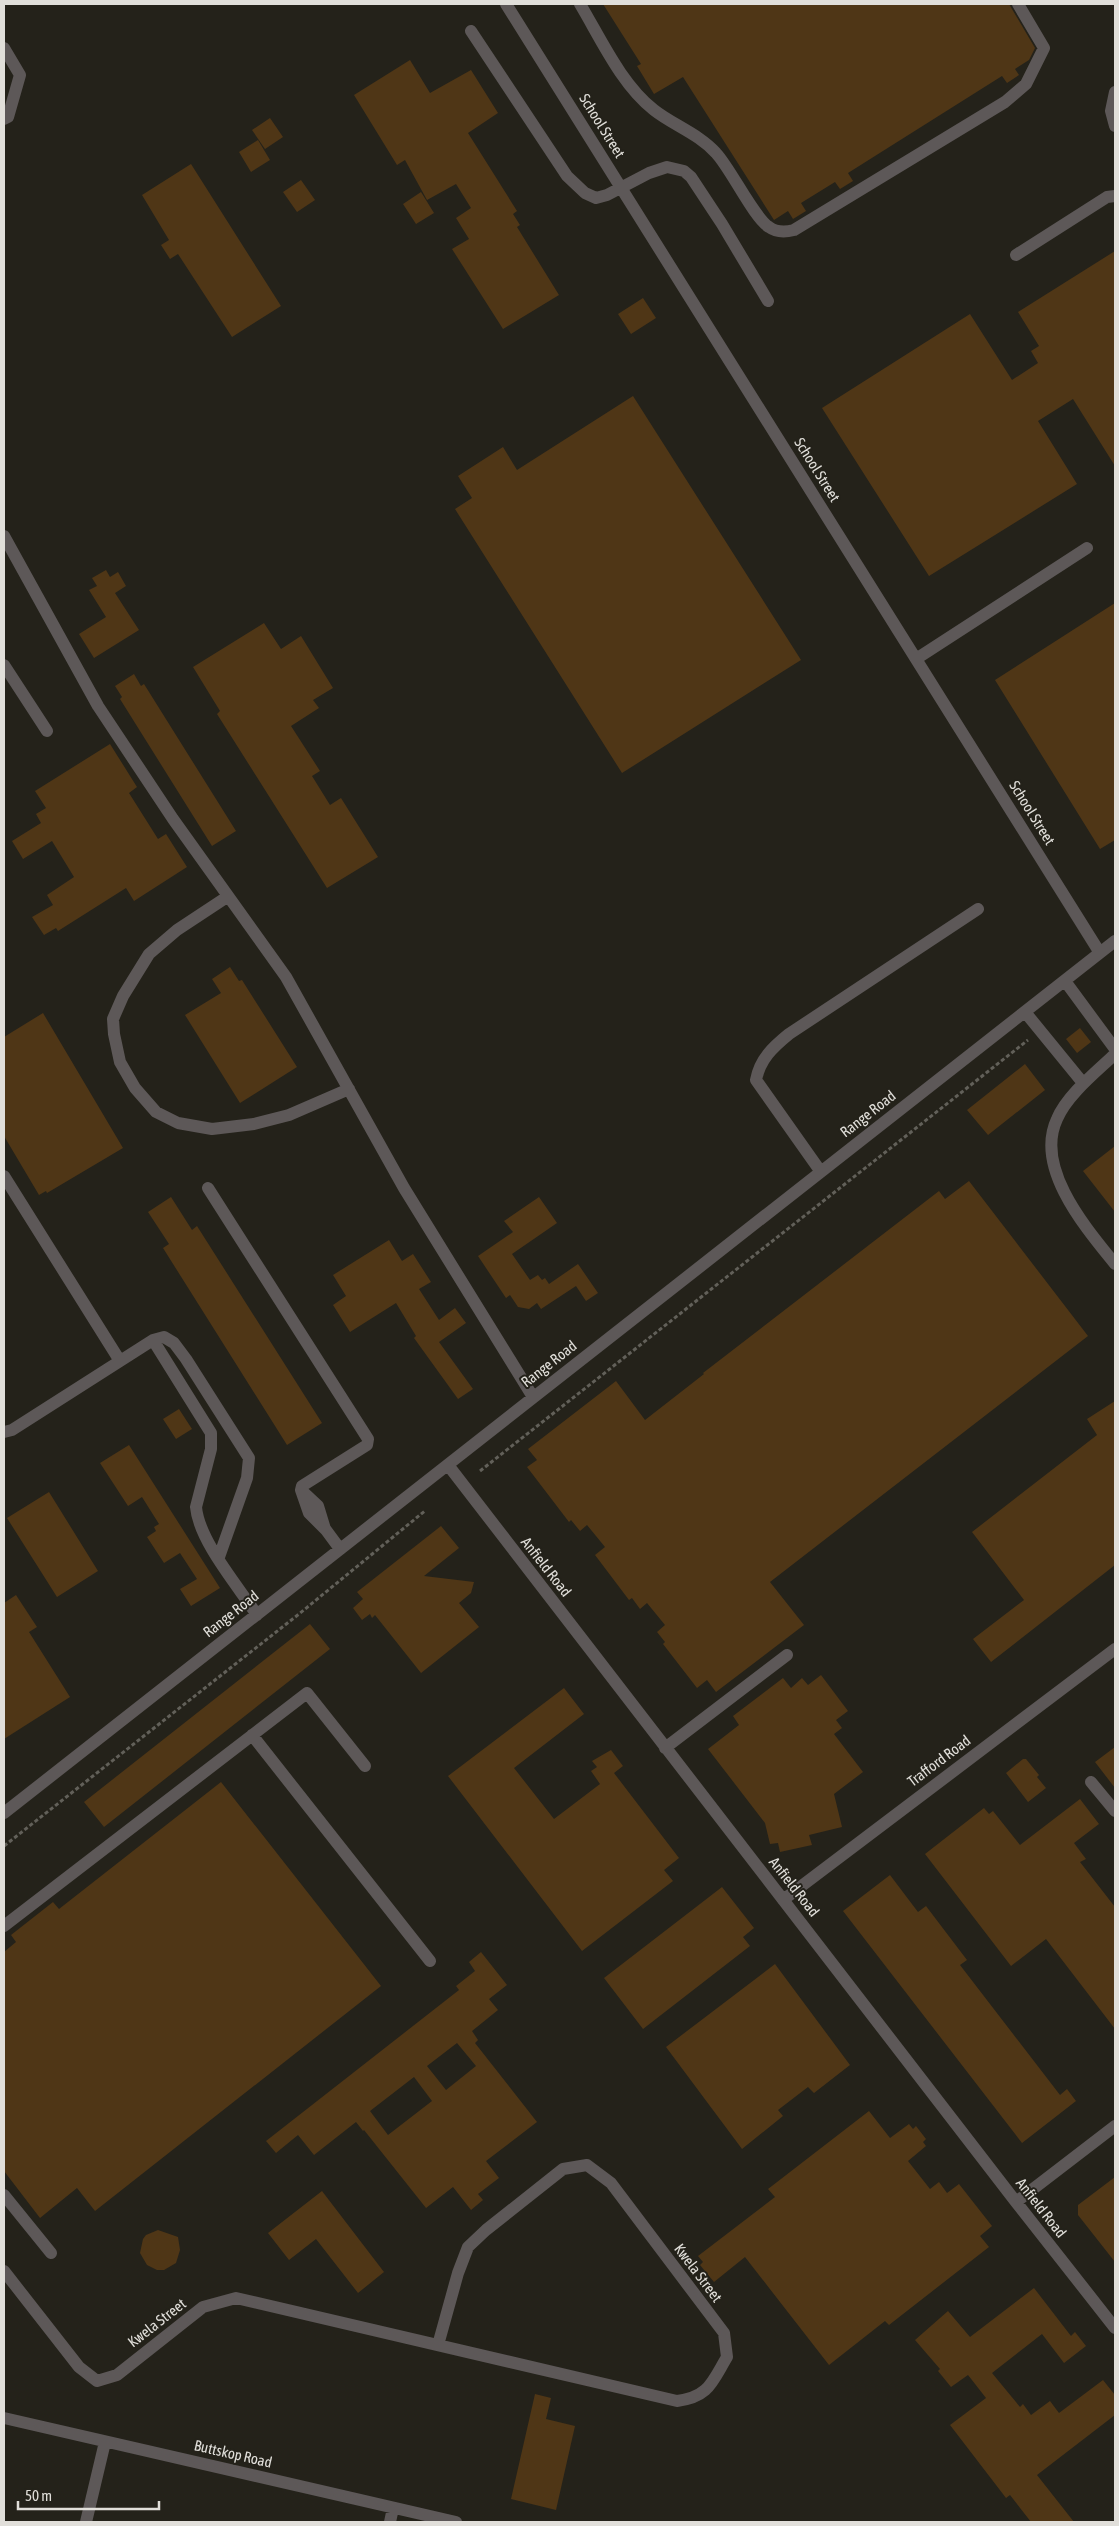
<svg xmlns="http://www.w3.org/2000/svg" width="1119" height="2526" viewBox="0 0 1119 2526" font-family="'Asap Condensed',sans-serif">
<style>
.building{fill:#4f3616;fill-rule:evenodd}
.lines{fill:none;stroke-linecap:round;stroke-linejoin:round}
.path{stroke:#626059;stroke-width:3;stroke-dasharray:4 2.5;stroke-linecap:butt}
.minor{stroke:#5d5858;stroke-width:12}
.labels{text-anchor:middle;stroke-width:4;stroke-linejoin:round;paint-order:stroke}
.street-label{font-size:15px;fill:#e1dfda;stroke:#24221a}
</style>
<rect width="100%" height="100%" fill="#24221a"/>
<path class="building" d="M603 4H1009L1035 48 1029 60 1015 69 1019 75 1007 83 1002 76 848 173 853 181 840 189 835 182 801 203 806 211 793 219 788 211 774 220 683 77 654 94 637 66 641 64Z
M410 60 430 93 471 70 498 113 468 133 517 211 513 214 520 225 517 227 559 295 503 329 452 249 469 239 456 218 471 208 456 184 427 200 405 160 397 165 354 95Z
M270 118 283 137 265 149 252 130Z
M258 140 270 160 251 172 239 152Z
M191 164 281 306 232 337 178 254 170 259 161 245 169 240 142 195Z
M301 180 315 200 297 212 283 192Z
M421 192 434 213 416 224 403 204Z
M1115 251V466L1073 399 1038 421 1077 484 929 576 822 408 970 314 1012 380 1038 363 1031 351 1039 346 1018 312Z
M643 298 656 318 631 334 618 314Z
M633 396 801 660 622 773 455 509 472 498 458 476 503 447 517 470Z
M106 570 110 577 118 572 126 586 115 593 139 630 94 658 79 634 106 617 89 590 97 586 92 578Z
M1115 603V840L1100 849 995 680Z
M264 623 281 649 301 636 333 688 313 700 319 708 291 726 320 771 312 776 330 805 341 798 378 857 327 888 217 714 220 711 193 667Z
M134 674 141 686 144 684 236 831 212 846 120 699 122 697 115 686Z
M110 744 137 787 129 793 158 839 166 834 187 867 134 901 126 888 58 931 56 928 44 935 32 917 53 905 47 895 74 877 52 841 23 859 12 841 41 823 36 814 46 808 35 791Z
M230 967 239 981 242 980 297 1067 240 1103 185 1015 221 993 212 979Z
M43 1013 123 1148 47 1193 46 1191 39 1195 4 1136V1037Z
M1080 1028 1091 1042 1077 1053 1066 1039Z
M1025 1064 1045 1090 988 1135 967 1110Z
M1115 1146V1212L1083 1171Z
M969 1181 1088 1336 770 1582 804 1625 716 1692 707 1680 697 1688 663 1644 665 1642 657 1632 665 1625 647 1603 640 1609 632 1598 629 1600 595 1555 605 1547 587 1525 580 1531 571 1520 569 1522 527 1467 537 1460 528 1449 616 1381 645 1420 704 1374 703 1373 939 1191 945 1199Z
M171 1197 192 1230 197 1226 322 1423 287 1445 163 1248 169 1244 148 1212Z
M539 1197 557 1223 512 1254 530 1280 538 1275 542 1280 545 1278 549 1284 578 1264 598 1293 586 1301 576 1286 541 1309 537 1303 529 1309 518 1307 510 1295 506 1298 478 1256 513 1232 504 1221Z
M389 1240 402 1261 413 1254 431 1282 419 1289 439 1320 455 1308 466 1323 439 1342 473 1389 458 1399 414 1338 416 1336 396 1303 350 1332 333 1305 346 1296 333 1275Z
M1115 1401V1565L991 1662 973 1639 1024 1600 972 1532 1097 1435 1087 1419Z
M179 1409 192 1429 176 1439 163 1419Z
M129 1445 220 1588 191 1606 180 1589 197 1579 180 1553 164 1563 147 1537 156 1531 154 1527 159 1524 142 1497 128 1506 100 1463Z
M49 1492 98 1571 57 1597 7 1518Z
M441 1526 459 1548 424 1576 474 1582 471 1593 459 1603 479 1627 421 1673 375 1615 372 1618 370 1614 362 1620 353 1608 363 1599 357 1592Z
M16 1595 37 1627 29 1632 70 1697 4 1739V1603Z
M310 1624 330 1649 104 1827 84 1802Z
M821 1675 848 1711 836 1720 842 1728 834 1734 863 1772 834 1794 842 1827 809 1835 812 1845 780 1852 778 1843 770 1844 765 1823 708 1749 739 1725 733 1716 783 1678 791 1688 802 1678 808 1685Z
M564 1688 584 1714 514 1768 554 1819 600 1784 591 1771 597 1767 592 1761 611 1750 623 1766 614 1773 679 1858 664 1870 673 1881 582 1951 448 1776Z
M1115 1747V1788L1095 1762Z
M1023 1759H1026L1039 1775 1037 1777 1046 1788 1028 1802 1006 1773Z
M221 1782 381 1986 95 2211 77 2188 40 2218 4 2171V1952L16 1942 11 1935 53 1902 59 1909Z
M1080 1799 1099 1824 1074 1843 1086 1859 1080 1862 1115 1907V2029L1046 1939 1011 1966 925 1854 984 1808 989 1814 993 1811 1020 1845Z
M890 1875 918 1912 926 1906 967 1960 960 1965 1060 2095 1067 2089 1076 2101 1022 2143 843 1911Z
M722 1887 754 1928 743 1937 750 1946 643 2029 604 1978Z
M481 1952 507 1985 489 1999 498 2010 472 2031 478 2040 475 2043 537 2122 486 2161 499 2178 478 2194 483 2200 471 2210 453 2187 426 2208 364 2130 363 2131 356 2122 314 2155 298 2135 276 2153 266 2141 459 1990 456 1986 475 1971 469 1962ZM457 2043 476 2066 446 2090 427 2066ZM414 2077 432 2101 388 2135 370 2111Z
M775 1964 850 2065 814 2093 808 2087 778 2110 783 2116 742 2149 666 2047Z
M869 2111 890 2138 909 2124 913 2129 916 2126 926 2139 923 2142 926 2146 908 2161 930 2189 939 2182 947 2193 959 2184 992 2226 980 2236 989 2247 889 2325 885 2321 829 2365 745 2257 714 2282 700 2265 703 2262 698 2256 775 2197 768 2189Z
M1115 2177V2262L1078 2215V2205Z
M322 2191 384 2272 358 2293 316 2239 289 2260 268 2233Z
M158 2230 178 2237 180 2250 176 2263 164 2270H157L147 2265 140 2253 143 2239 146 2235Z
M1034 2288 1071 2336 1075 2332 1086 2346 1064 2363 1042 2334 992 2373 1020 2407 1023 2404 1031 2415 1050 2401 1059 2413 1103 2380 1115 2395V2415L1037 2475 1074 2522H1031L1010 2495 1006 2498 950 2425 986 2398 968 2375 951 2387 938 2371 940 2369 915 2340 948 2311 970 2337Z
M535 2394 551 2398 546 2419 575 2426 556 2510 511 2499Z"/>
<g class="lines">
<path class="path" d="M480 1471 1028 1040
M4 1846 299 1614 426 1510"/>
<path class="minor" d="M506 4 1100 953
M580 4C601 39 621 84 654 110 673 125 699 134 716 153 731 169 754 218 769 227 777 233 786 232 794 230L1005 102 1026 84 1044 48 1018 4
M471 31 567 176 585 193 596 198 607 195 649 173 667 167 684 171 691 177 722 224 768 301
M4 48 20 75 8 117 4 119
M1115 92 1111 111 1115 126
M1016 255 1107 197 1115 196
M4 536 98 706 173 819 286 977 404 1188 533 1397
M916 659 1087 548
M4 665 47 731
M227 897 177 930 149 954 123 996 113 1019 114 1034 120 1062 135 1088 156 1112 178 1123 212 1129 254 1124 289 1115 349 1089
M1065 981 1115 1049
M1025 1012 1083 1083
M1115 1054C1096 1072 1067 1095 1057 1119 1034 1168 1086 1228 1115 1264
M821 1172 756 1080C760 1059 773 1047 789 1034L978 909
M4 1176 120 1361
M208 1188 368 1439 367 1445 302 1486 301 1490
M153 1340 211 1433V1449L196 1507C199 1541 238 1586 257 1615
M4 1432 12 1430 153 1340 164 1337 174 1343 186 1359 249 1458 247 1478 219 1557
M448 1465 1016 2202 1115 2328
M301 1490 309 1513 326 1530 340 1549
M303 1492 318 1506 325 1529
M252 1735 430 1961
M665 1748 787 1655
M1091 1782 1115 1811
M4 1813 1115 941
M783 1900 1115 1649
M4 1926 307 1693 365 1766
M4 2195 51 2253
M1016 2202 1115 2126
M4 2271 79 2367 97 2381 117 2375 203 2307 236 2298 677 2401C709 2397 712 2382 727 2357L724 2333 611 2183 587 2165 563 2169 486 2230 468 2247 458 2273 438 2345
M4 2418 456 2522
M86 2522 105 2442
M390 2522 393 2508"/>
</g>
<g class="labels">
<g class="street-label">
<text transform="translate(602 126) rotate(58)" y="5">School Street</text>
<text transform="translate(817 470) rotate(58)" y="5">School Street</text>
<text transform="translate(1032 813) rotate(58)" y="5">School Street</text>
<text transform="translate(868 1114) rotate(-38)" y="5">Range Road</text>
<text transform="translate(549 1364) rotate(-38)" y="5">Range Road</text>
<text transform="translate(546 1567) rotate(52)" y="5">Anfield Road</text>
<text transform="translate(231 1614) rotate(-38)" y="5">Range Road</text>
<text transform="translate(939 1761) rotate(-37)" y="5">Trafford Road</text>
<text transform="translate(794 1887) rotate(52)" y="5">Anfield Road</text>
<text transform="translate(1041 2208) rotate(52)" y="5">Anfield Road</text>
<text transform="translate(698 2273) rotate(53)" y="5">Kwela Street</text>
<text transform="translate(157 2323) rotate(-38)" y="5">Kwela Street</text>
<text transform="translate(233 2454) rotate(13)" y="5">Buttskop Road</text>
</g>
</g>
<rect width="1119" height="2526" fill="none" stroke="#e1dfda" stroke-width="10"/>
<path d="M18 2501v8h141v-8" fill="none" stroke="#e1dfda" stroke-width="2.5"/>
<text x="25" y="2501" font-size="15" fill="#e1dfda" stroke="#24221a" stroke-width="4" paint-order="stroke">50 m</text>
</svg>
